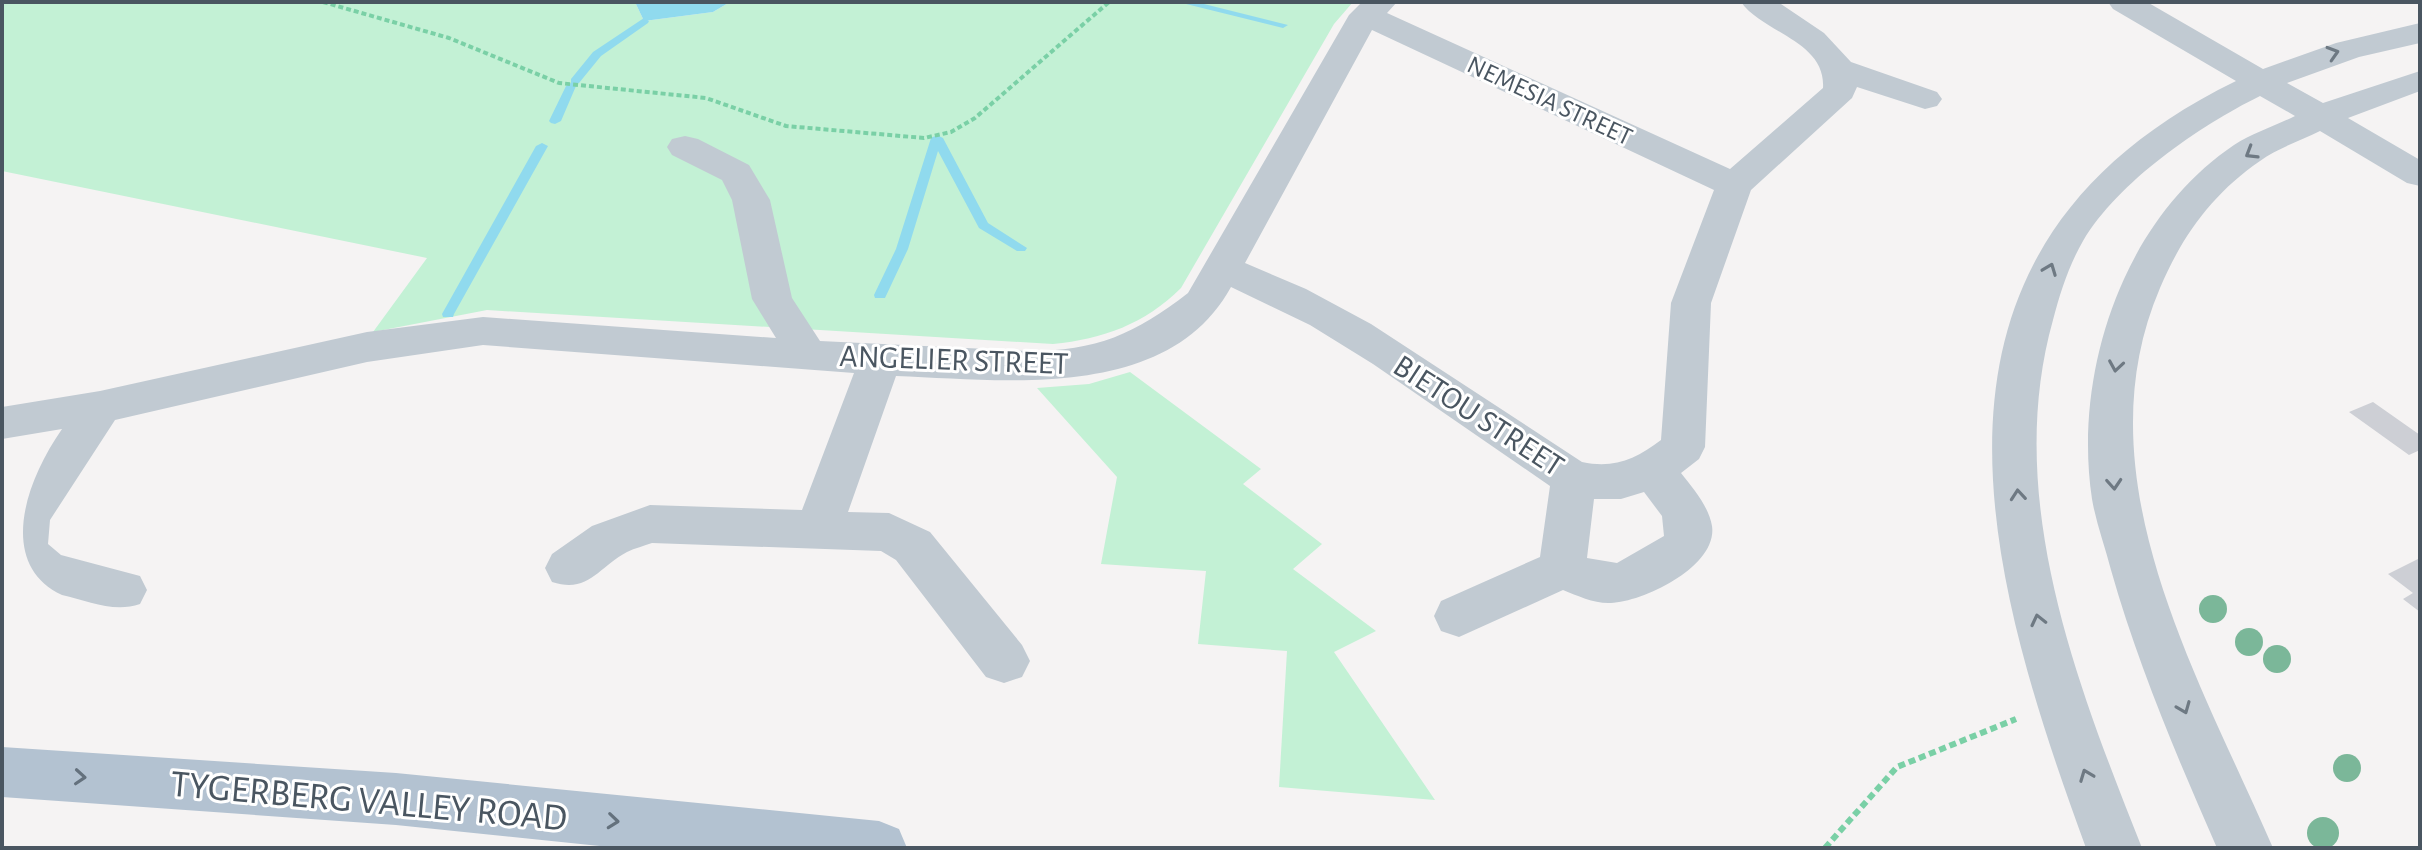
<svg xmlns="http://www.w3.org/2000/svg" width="2422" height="850" viewBox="0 0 2422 850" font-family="'Alegreya Sans',sans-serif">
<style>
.green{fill:#c3f1d5}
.water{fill:#90daee}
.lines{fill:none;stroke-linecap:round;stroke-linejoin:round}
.stream{fill:#90daee;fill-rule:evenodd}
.building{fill:#cdcfd5}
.path-far1{stroke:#7ad0a6;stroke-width:4;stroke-dasharray:5 3;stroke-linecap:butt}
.path{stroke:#7ad0a6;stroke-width:6;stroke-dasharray:7 4;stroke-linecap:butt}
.minor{fill:#c1cad2;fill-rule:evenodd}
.major{fill:#b3c2d1;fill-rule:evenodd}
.tree{fill:#7bb799}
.oneway{stroke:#6e7983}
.oneway2{stroke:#64717d}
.labels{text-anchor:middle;stroke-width:6;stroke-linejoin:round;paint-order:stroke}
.far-street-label{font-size:26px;fill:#4a5661;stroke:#fff}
.street-label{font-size:32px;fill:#4a5661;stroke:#fff}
.near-street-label{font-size:38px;fill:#4a5661;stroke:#fff}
</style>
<rect width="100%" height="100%" fill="#f5f3f3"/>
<path class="green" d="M2 2H635L644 21 713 12 730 2H1353L1334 24 1181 288C1145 324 1103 339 1053 344L487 310 373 332 427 258 2 171Z
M1130 372 1261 469 1243 484 1322 544 1293 569 1376 631 1334 652 1435 800 1279 787 1287 651 1198 644 1206 571 1101 564 1117 477 1037 388 1089 384Z"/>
<path class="water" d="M635 2H730L713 12 644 21Z"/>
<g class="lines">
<path class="stream" d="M1178 2H1196L1288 25 1283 28Z
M644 18 649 21 648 23 601 56 579 83 575 84 576 86 561 121 555 124 551 123 549 121 566 86 571 83V79L593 52Z
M937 135 943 138 988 223 1027 248 1025 251H1017L979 228 938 151 908 249 885 298H875L874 295 896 249 931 138Z
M542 143 548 146 454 314 453 317H443L442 314 536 146Z"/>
</g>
<path class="building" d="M2373 402 2420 435V450L2409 455 2349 412Z
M2420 558V612L2403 599 2413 593 2388 574Z"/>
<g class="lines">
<path class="path-far1" d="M323 2 449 38 559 83 706 98 786 126 924 138 951 132 975 118 1109 2"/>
<path class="path" d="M1825 848 1897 767 2016 719"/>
<path class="minor" d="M1362 2H1397L1387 13 1730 169 1823 88C1826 41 1763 33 1741 2H1778L1824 33 1851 62 1937 92 1942 99 1937 106 1925 109 1857 87 1852 98 1751 190 1711 303 1705 447 1699 459 1681 473C1693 488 1709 507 1712 526 1718 566 1644 602 1611 603 1595 604 1578 596 1563 590L1459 637 1441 631 1434 616 1441 601 1540 557 1550 486 1373 364 1310 325 1231 287C1168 402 1005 380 896 376L848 512 889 513 930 532 1022 645 1030 661 1022 677 1004 683 986 677 896 560 881 551 652 543C644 546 635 548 627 552 598 567 589 594 552 582L545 568 552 554 592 526 650 505 802 510 854 373 483 345 367 362 115 420 50 520 48 544 61 555 140 576 147 590 140 604C114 613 88 601 62 595 0 566 21 488 62 429L2 439V407L100 391 367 332 483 317 776 338 752 299 732 200 722 180 672 155 667 147 672 139 685 136 698 139 749 165 770 200 792 298 820 341 1028 351C1097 351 1135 334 1188 293L1349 15ZM1372 30 1714 190 1671 303 1661 440C1636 459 1614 469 1582 462L1371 324 1306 289 1245 263ZM1644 492 1662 516 1664 536 1617 563 1587 558 1594 499H1621Z
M2108 2H2147L2263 69 2336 43 2420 23V43L2359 57 2287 83 2323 103 2420 71V91L2348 118 2420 160V186L2407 183 2320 131C2300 141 2278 148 2260 161 2213 193 2182 236 2160 288 2079 477 2199 677 2273 848H2217C2177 757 2138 665 2111 570 2105 546 2096 523 2092 499 2081 426 2093 347 2124 279 2148 226 2185 178 2234 145 2253 133 2275 126 2295 116L2260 96C2199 126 2118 182 2083 241 2069 265 2060 293 2053 320 2003 498 2077 684 2142 848H2086C1980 559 1894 248 2236 81L2113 9Z"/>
<path class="major" d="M2 747 396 773 879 821 899 829 907 848H619L396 825 2 797Z"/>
</g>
<g class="tree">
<circle cx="2213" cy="609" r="14"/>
<circle cx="2249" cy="642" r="14"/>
<circle cx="2277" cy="659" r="14"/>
<circle cx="2347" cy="768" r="14"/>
<circle cx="2323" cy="833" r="16"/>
</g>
<defs><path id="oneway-chevron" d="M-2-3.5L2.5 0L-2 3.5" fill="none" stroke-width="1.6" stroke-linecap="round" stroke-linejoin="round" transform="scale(2)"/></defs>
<g class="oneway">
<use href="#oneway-chevron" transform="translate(2333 53) rotate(-17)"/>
<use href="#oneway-chevron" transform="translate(2251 153) rotate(149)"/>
<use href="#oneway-chevron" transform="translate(2050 269) rotate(-69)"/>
<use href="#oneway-chevron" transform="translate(2116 366) rotate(99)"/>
<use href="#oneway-chevron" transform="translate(2114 484) rotate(86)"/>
<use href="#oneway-chevron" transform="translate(2018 495) rotate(-95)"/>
<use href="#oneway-chevron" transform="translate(2038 620) rotate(-103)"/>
<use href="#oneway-chevron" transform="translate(2184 708) rotate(68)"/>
<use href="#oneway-chevron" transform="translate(2086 775) rotate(-111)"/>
</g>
<g class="oneway2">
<use href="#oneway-chevron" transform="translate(80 777) rotate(4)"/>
<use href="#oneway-chevron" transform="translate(613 821) rotate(6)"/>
</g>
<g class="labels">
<g class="far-street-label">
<text transform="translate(1550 100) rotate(25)" y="9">NEMESIA STREET</text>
</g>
<g class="street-label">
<text transform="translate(954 359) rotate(2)" y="11">ANGELIER STREET</text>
<text transform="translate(1479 415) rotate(33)" y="11">BIETOU STREET</text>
</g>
<g class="near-street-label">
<text transform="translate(369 800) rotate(5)" y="13">TYGERBERG VALLEY ROAD</text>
</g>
</g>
<rect width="2422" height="850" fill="none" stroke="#4a5661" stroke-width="8"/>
</svg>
